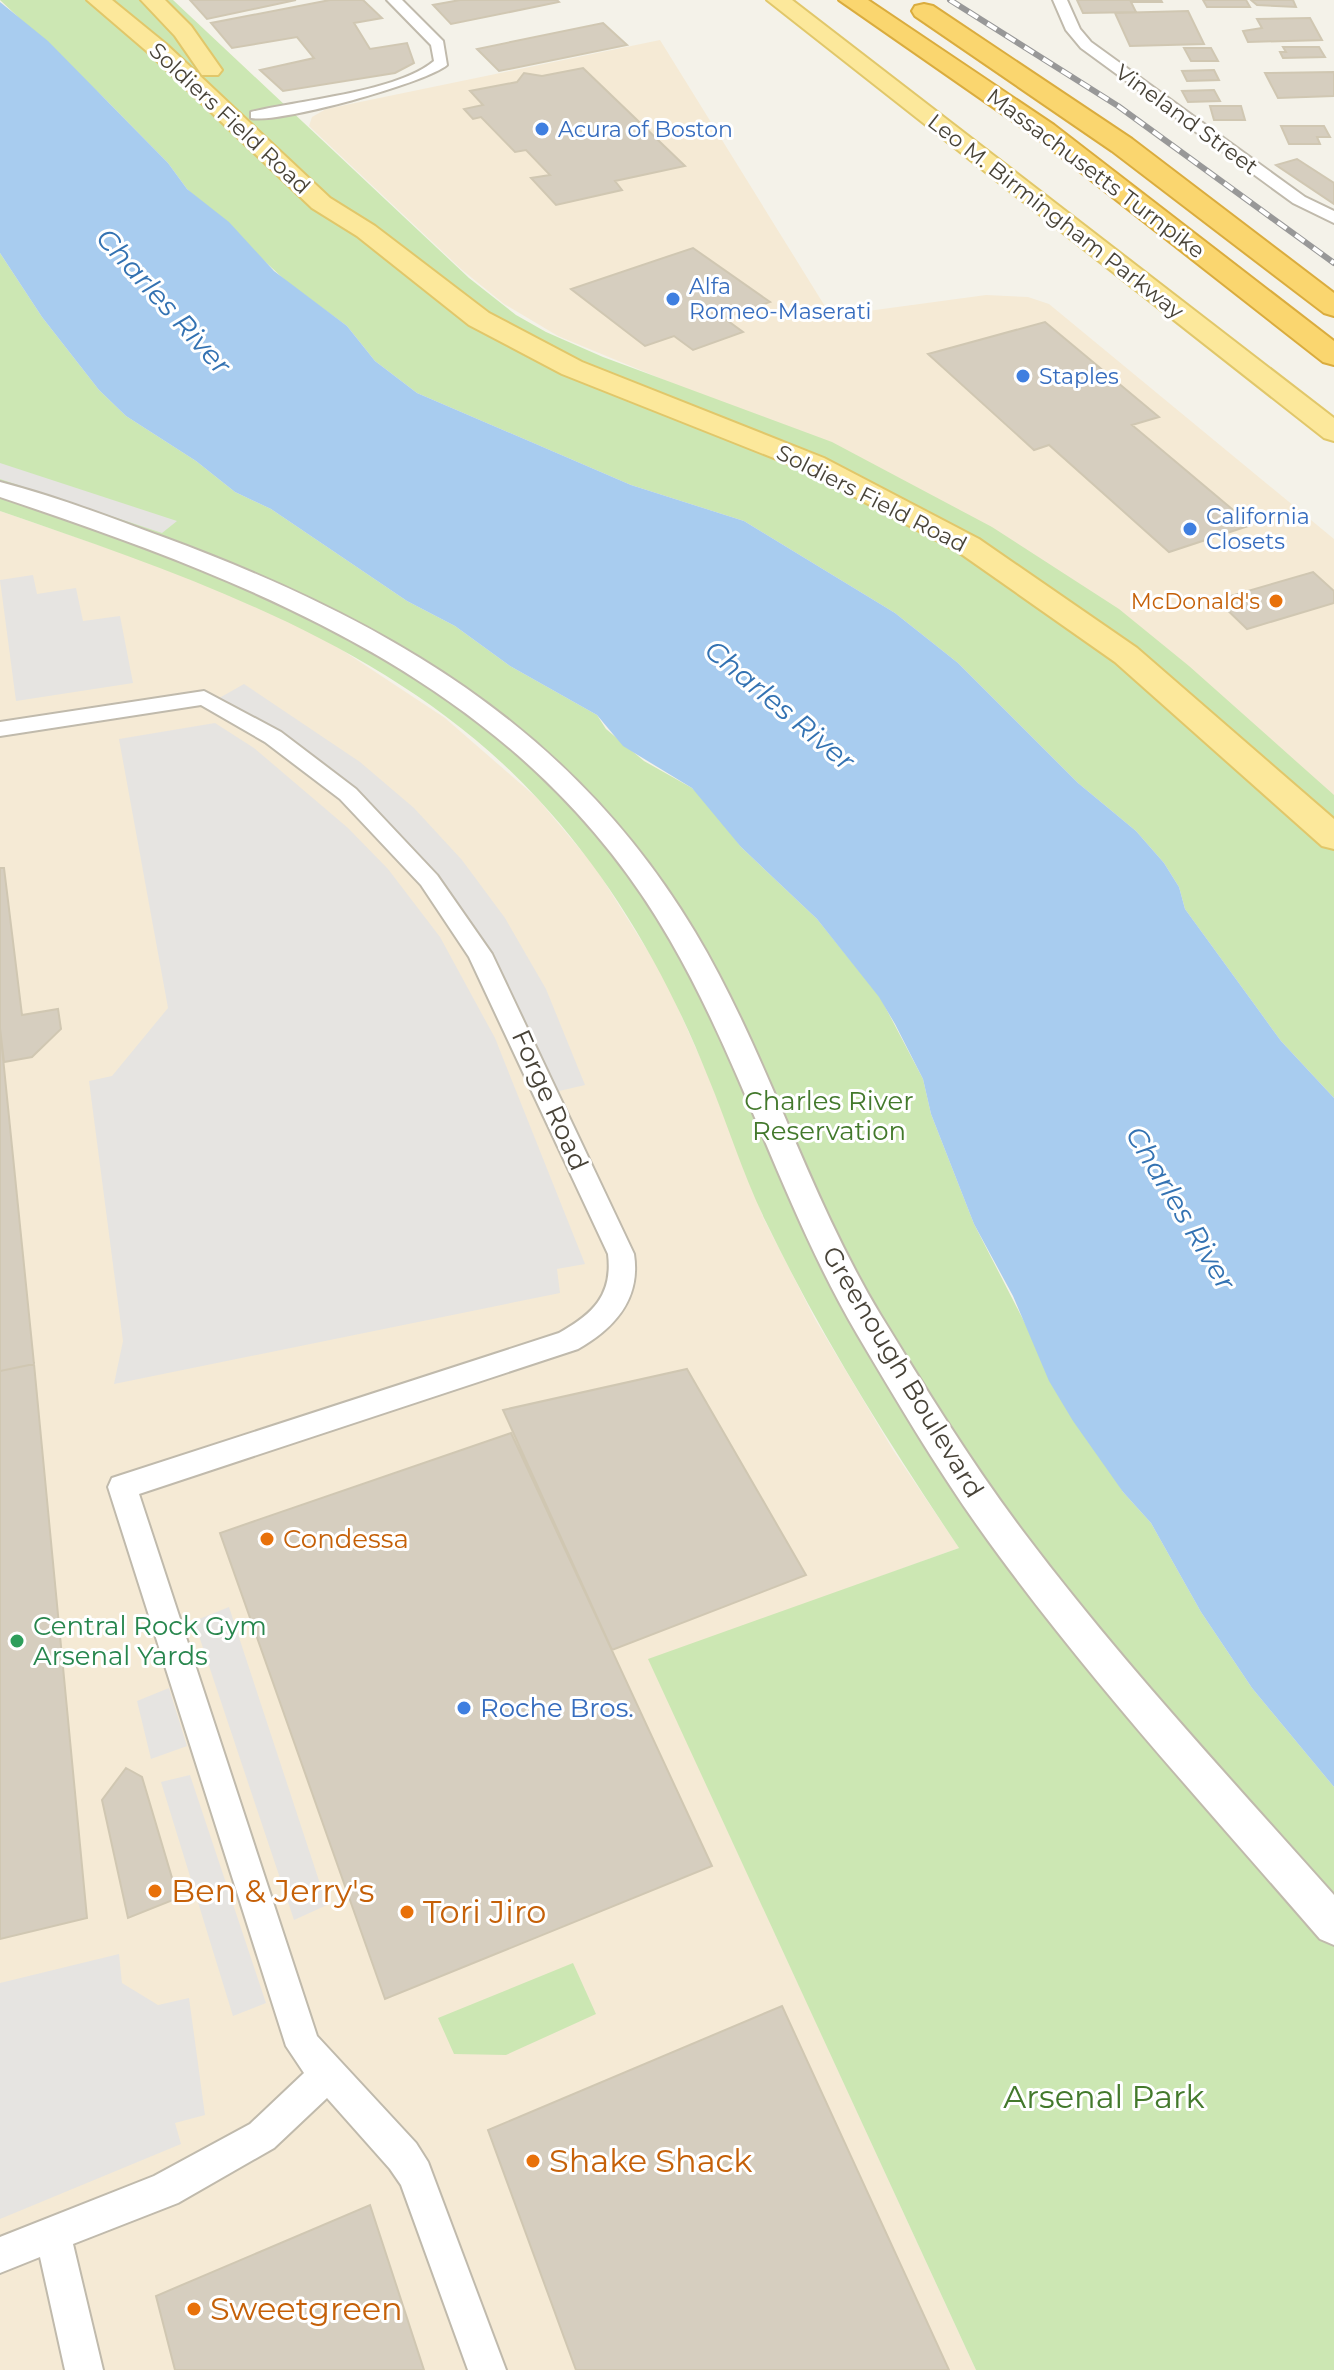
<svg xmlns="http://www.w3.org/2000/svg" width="1334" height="2370" viewBox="0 0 1334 2370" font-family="Montserrat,sans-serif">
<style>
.commercial{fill:#f5ead5}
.green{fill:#cce7b3}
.parking{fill:#e6e4e1}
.water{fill:#a8ccef}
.building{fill:#d6cebf;stroke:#d0c7b2;stroke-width:2}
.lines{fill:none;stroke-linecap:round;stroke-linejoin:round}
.minor-casing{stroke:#c0baac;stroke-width:4}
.tertiary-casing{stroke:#c0baac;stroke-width:4}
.primary-casing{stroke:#e1c76a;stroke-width:4}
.motorway-casing{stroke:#daac3e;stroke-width:4}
.minor{fill:#fff;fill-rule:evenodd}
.tertiary{fill:#fff;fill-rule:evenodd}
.primary{fill:#fce89b;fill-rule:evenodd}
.motorway{fill:#fad66f;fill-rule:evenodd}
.rail-casing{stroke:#989898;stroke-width:6}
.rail{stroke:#fff;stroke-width:4;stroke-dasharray:11;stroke-linecap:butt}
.shop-dot{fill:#3f7fe0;stroke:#fff;stroke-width:3}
.food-dot{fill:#e8710a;stroke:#fff;stroke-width:3}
.leisure-dot{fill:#2e9e5b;stroke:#fff;stroke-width:3}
.labels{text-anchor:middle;stroke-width:6;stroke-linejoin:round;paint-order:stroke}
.far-street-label{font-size:22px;fill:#484338;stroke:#fff}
.far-shop-label{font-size:22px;fill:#366cbe;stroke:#fff;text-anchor:start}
.far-food-label{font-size:22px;fill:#c56008;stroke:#fff;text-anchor:end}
.street-label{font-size:26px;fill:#484338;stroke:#fff}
.park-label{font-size:26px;fill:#43792c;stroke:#fff}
.food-label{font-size:26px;fill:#c56008;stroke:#fff;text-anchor:start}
.leisure-label{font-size:26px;fill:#27864d;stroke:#fff;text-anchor:start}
.shop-label{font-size:26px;fill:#366cbe;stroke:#fff;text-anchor:start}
.water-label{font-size:28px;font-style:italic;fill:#3372b2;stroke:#fff}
.near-food-label{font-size:32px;fill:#c56008;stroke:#fff;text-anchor:start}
.near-park-label{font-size:32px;fill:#43792c;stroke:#fff}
</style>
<rect width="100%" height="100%" fill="#f4f2e9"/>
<path class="commercial" d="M660 40 831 316 986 295 1028 297 1049 304 1334 539V796L686 389 558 336 504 304 461 269 309 126 312 117 326 109Z
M0 511 168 569 277 616 333 644 445 718 537 798 595 867 663 975 708 1075 764 1219 815 1319 893 1450 959 1548 649 1660 976 2370H0Z"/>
<path class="green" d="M0 0H173L469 278 516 315 546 332 603 357 832 442 992 527 1119 609 1189 666 1334 795V1098L1281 1041 1185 909 1179 887 1164 863 1136 831 1078 783 958 663 895 613 744 521 631 485 417 393 375 361 347 326 287 282 187 189 168 163 104 98Z
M0 253 42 317 99 390 126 416 196 461 235 492 271 509 407 601 455 626 510 666 597 715 606 729 644 761 692 788 709 804 741 847 817 919 880 997 923 1079 931 1114 974 1224 1031 1335 1123 1492 1151 1523 1201 1612 1252 1688 1334 1787V2370H976L648 1659 959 1548C888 1442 821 1336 766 1222 743 1175 728 1125 708 1077 668 976 612 879 538 799 397 646 191 577 0 511Z
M573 1963 596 2014 506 2055 454 2054 438 2018Z"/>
<path class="parking" d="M0 463 177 521 162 533 0 479Z
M33 575 37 594 76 588 83 621 120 616 133 683 16 701 0 580Z
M244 684 360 762 414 808 462 860 505 918 546 989 585 1085 546 1094 520 1033 392 837 214 701Z
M215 723 254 748 348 828 388 869 440 937 495 1038 585 1264 557 1269 560 1293 114 1384 123 1341 89 1081 112 1076 168 1008 119 739Z
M229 1607 327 1905 294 1920 194 1621Z
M169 1688 187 1746 151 1759 137 1701Z
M190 1775 266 2003 233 2016 161 1782Z
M119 1954 122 1983 158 2005 189 1998 205 2115 175 2123 181 2144 0 2219V1983Z"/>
<path class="water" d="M0 2 48 41 168 163 187 189 229 222 274 271 347 326 375 361 417 393 631 485 744 521 895 613 958 663 1078 783 1136 831 1164 863 1179 887 1185 909 1281 1041 1334 1098V1787L1252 1688 1201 1612 1151 1523 1123 1492 1073 1421 1049 1381 1013 1296 974 1224 931 1114 923 1079 895 1024 879 997 817 919 741 847 692 788 623 746 597 715 510 666 455 626 407 601 271 509 235 492 196 461 126 416 99 390 42 317 0 253Z"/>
<path class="building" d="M190 0H296L207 19Z
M330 0H363L382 18 354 23 370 49 407 43 414 63 395 73 283 91 260 70 314 58 297 37 232 48 211 23Z
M460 0H557L559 2 451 24 433 5Z
M1077 0H1161L1162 2H1131L1136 12 1083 13Z
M1203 0H1246L1250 7H1207Z
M1251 0H1293L1296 7 1257 5Z
M1188 11 1204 44 1130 46 1115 13Z
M1310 18 1322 40 1248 42 1243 31 1262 28 1257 19Z
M603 23 627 45 499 71 477 49Z
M1283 47H1319L1325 57 1283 58 1280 52H1286Z
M1184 48H1211L1218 61H1191Z
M583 68 685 166 615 181 622 190 556 205 531 178 550 175 526 150 515 152 481 117 473 119 464 109 483 105 470 91 517 82 524 73 542 76Z
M1214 70 1219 80 1187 81 1182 71Z
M1334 72V96L1278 98 1265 73Z
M1214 90 1220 101 1188 102 1182 91Z
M1210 106H1241L1245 120H1214Z
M1281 126H1324L1330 137H1317L1320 144H1289Z
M1297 159 1334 183V204L1276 165Z
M693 248 770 302 724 318 743 332 693 350 674 336 645 346 571 289Z
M1045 322 1159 417 1132 425 1251 525 1169 552 1049 445 1034 450 928 354Z
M1313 572 1334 591V603L1247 629 1217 600Z
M0 868H4L22 1015 58 1009 61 1029 32 1057 4 1062 0 1028Z
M0 1028 34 1364 0 1371Z
M34 1364 87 1918 0 1939V1371Z
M687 1369 806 1575 612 1650 503 1410Z
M511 1433 712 1866 385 1999 220 1533Z
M126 1768 142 1777 178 1898 128 1918 102 1800Z
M782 2006 949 2370H576L488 2130Z
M370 2205 424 2370H175L156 2296Z"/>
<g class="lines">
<g class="minor-casing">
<path id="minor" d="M387 0H402L443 41 447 65C426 83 278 124 251 118V112C301 100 397 92 434 61L431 45Z
M1053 0H1067L1080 29 1091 42 1305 197 1334 211V223L1293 203 1081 48 1066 30Z
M204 691 281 732 356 789 437 875 492 954 634 1254C641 1299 615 1328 578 1349L139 1494 317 2036 416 2143 428 2162 506 2370H468L401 2185 390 2169 327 2098 274 2148 178 2203 73 2244 103 2370H65L40 2257 0 2273V2237L154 2176 250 2124 304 2073 286 2046 108 1487 112 1478 559 1333C593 1314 613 1295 608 1254L469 957 421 885 340 799 265 742 201 705 0 736V722Z"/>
</g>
<g class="tertiary-casing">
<path id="tertiary" d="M0 482C55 496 109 517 163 537 383 618 572 726 695 932 768 1054 807 1193 880 1314 926 1389 972 1464 1025 1534 1120 1660 1229 1777 1334 1895V1945L1320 1939C1211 1813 1099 1691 1000 1557 947 1486 902 1410 857 1334 783 1208 743 1066 670 940 524 686 263 585 0 497Z"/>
</g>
<g class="primary-casing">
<path id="primary" d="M87 0H112L166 44 330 198 375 226 489 313 582 362 824 458 979 539 1137 648 1334 819V849L1322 846 1115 662 957 551 804 470 562 374 469 325 357 236 312 208 150 54Z
M141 0H165L191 26 222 70 218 75H202L175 36Z
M767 0H792L1334 418V441L1324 438Z"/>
</g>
<g class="motorway-casing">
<path id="motorway" d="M839 0H868L1054 125 1334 341V365L1323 362 1036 137Z
M924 4 933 6 1132 139 1334 293V316L1324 313 1112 151 915 16 912 11 915 6Z"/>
</g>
<use href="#minor" class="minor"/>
<use href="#tertiary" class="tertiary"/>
<use href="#primary" class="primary"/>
<use href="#motorway" class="motorway"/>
<g class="rail-casing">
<path id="rail" d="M950 0 1118 106 1334 263"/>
</g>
<use href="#rail" class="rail"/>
</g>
<g class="shop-dot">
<circle cx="542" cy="129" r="8"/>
<circle cx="673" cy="299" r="8"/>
<circle cx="1023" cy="376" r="8"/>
<circle cx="1190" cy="529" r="8"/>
<circle cx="464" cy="1708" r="8"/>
</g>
<g class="food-dot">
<circle cx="1276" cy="601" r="8"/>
<circle cx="267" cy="1539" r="8"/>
<circle cx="155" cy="1891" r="8"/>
<circle cx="407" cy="1912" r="8"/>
<circle cx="533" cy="2161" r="8"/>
<circle cx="194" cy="2309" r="8"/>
</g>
<circle class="leisure-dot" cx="17" cy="1641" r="8"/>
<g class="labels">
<g class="far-street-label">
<text transform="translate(230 118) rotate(43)" y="8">Soldiers Field Road</text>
<text transform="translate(1187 119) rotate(36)" y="8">Vineland Street</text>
<text transform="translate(1096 173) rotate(37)" y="8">Massachusetts Turnpike</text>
<text transform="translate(1056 216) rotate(38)" y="8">Leo M. Birmingham Parkway</text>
<text transform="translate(872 498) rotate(27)" y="8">Soldiers Field Road</text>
</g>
<g class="far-shop-label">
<text x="558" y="137">Acura of Boston</text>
<text x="689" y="294">Alfa<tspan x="689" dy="25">Romeo-Maserati</tspan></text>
<text x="1039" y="384">Staples</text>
<text x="1206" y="524">California<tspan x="1206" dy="25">Closets</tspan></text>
</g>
<g class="far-food-label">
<text x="1260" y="609">McDonald's</text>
</g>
<g class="street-label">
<text transform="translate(550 1100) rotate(66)" y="9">Forge Road</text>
<text transform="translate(903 1372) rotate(59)" y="9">Greenough Boulevard</text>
</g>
<g class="park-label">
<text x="829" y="1110">Charles River<tspan x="829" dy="30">Reservation</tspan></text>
</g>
<g class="food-label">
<text x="283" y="1548">Condessa</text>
</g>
<g class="leisure-label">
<text x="33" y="1635">Central Rock Gym<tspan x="33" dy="30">Arsenal Yards</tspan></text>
</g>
<g class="shop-label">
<text x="480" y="1717">Roche Bros.</text>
</g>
<g class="water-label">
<text transform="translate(164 301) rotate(48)" y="10">Charles River</text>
<text transform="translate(780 705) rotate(40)" y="10">Charles River</text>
<text transform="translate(1181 1208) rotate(59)" y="10">Charles River</text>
</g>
<g class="near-food-label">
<text x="171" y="1902">Ben &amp; Jerry's</text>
<text x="423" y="1923">Tori Jiro</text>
<text x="549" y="2172">Shake Shack</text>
<text x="210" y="2320">Sweetgreen</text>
</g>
<g class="near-park-label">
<text x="1104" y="2108">Arsenal Park</text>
</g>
</g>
</svg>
